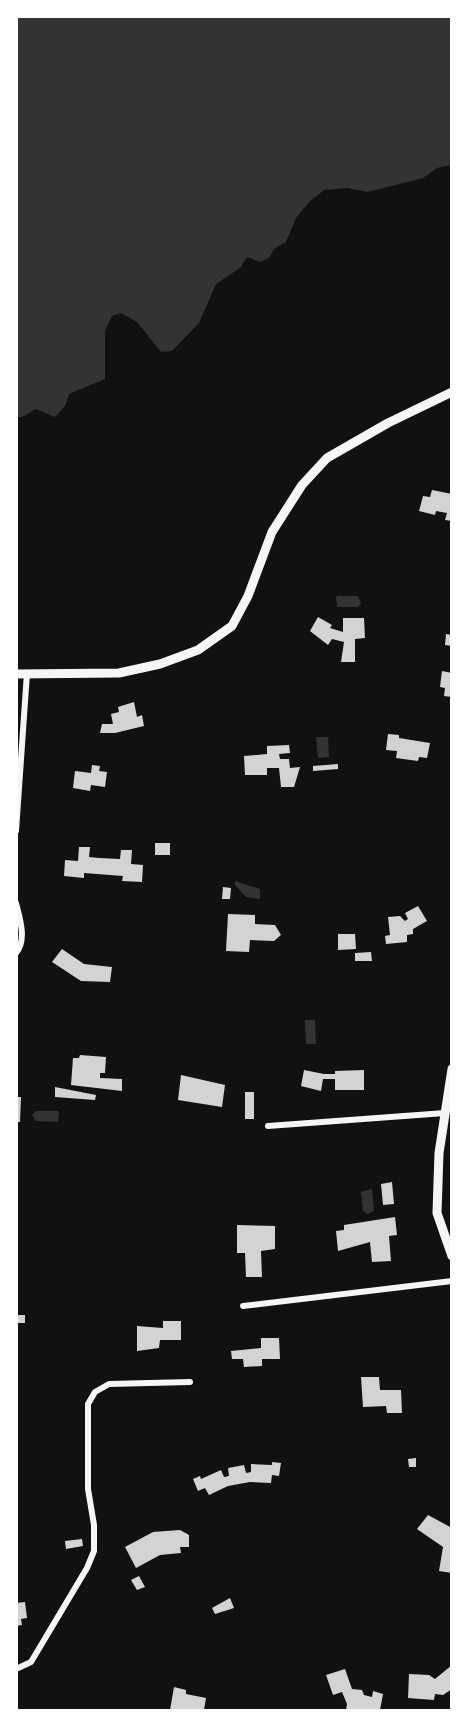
<svg xmlns="http://www.w3.org/2000/svg" width="468" height="1727" viewBox="0 0 468 1727" font-family="'DejaVu Sans',sans-serif">
<style>
.water{fill:#333}
.building{fill:#d3d3d3}
.lines{fill:none;stroke-linecap:round;stroke-linejoin:round}
.minor{stroke:#f5f5f5;stroke-width:6}
.tertiary{stroke:#f5f5f5;stroke-width:9}
</style>
<rect width="100%" height="100%" fill="#111"/>
<path class="water" d="M17 16 451 17V165L437 168 423 178 367 192 347 188 324 190 309 202 296 218 286 242 274 249 269 258 260 262 247 257 240 268 216 284 199 323 172 351 161 352 137 322 121 313 112 316 105 331V379L69 394 65 406 55 417 36 409 22 417H17Z
M336 596H358L361 603 358 607H337Z
M316 737H328L329 757 318 758Z
M235 881 260 889V899L246 897 235 885Z
M305 1020H315L316 1044H306Z
M36 1111H59L58 1122 36 1121 32 1115Z
M372 1189 374 1211 367 1214 363 1211 361 1192Z"/>
<path class="building" d="M432 490 452 494V521L445 520 447 513 436 511 435 515 419 511 423 496 430 497Z
M318 617 332 625 330 628 343 632V618H364L365 638 355 639V662H341L344 642 332 639 328 645 310 631Z
M446 634 452 635V646L445 645Z
M442 671 452 673V697L444 696 445 688 440 687Z
M134 702 137 717 142 715 144 726 115 733H100L102 724H113L111 714 119 712 118 707Z
M388 734 399 735V738L430 743 427 758 419 757 418 761 396 758 397 751 386 750Z
M289 745 290 753 279 754 280 759H289L290 768 300 767 294 787H281L279 768H267V775H245L244 756 267 754V746Z
M338 764V769L313 771V766Z
M92 765 100 766 99 771 107 772 105 787 91 785 90 791 73 788 75 771 91 773Z
M155 843H170V855H155Z
M79 847H90L89 857 99 858 120 859 121 850H132L131 864 143 865 142 882 122 881 123 876 84 873V878L64 876 65 860 78 861Z
M223 887 231 888 230 899H222Z
M418 906 427 921 413 929V934L407 935V942L386 944 385 936 390 935 388 917 400 916 405 921 408 919 405 913Z
M228 914 255 915V924L275 925 281 935 274 941 250 940 249 952 226 951Z
M338 934H355L356 949 338 950Z
M62 949 84 964 112 967 110 982 81 981 52 962Z
M371 952 372 961H355V953Z
M80 1055 106 1057 105 1073H100V1078L122 1079V1091L71 1085 73 1058H79Z
M304 1070 324 1074H335V1071L364 1070V1090H335V1079H323L321 1091 301 1086Z
M181 1075 225 1085 222 1107 178 1100Z
M55 1087 96 1095 95 1100 55 1097Z
M245 1092H254V1119H245Z
M16 1097H21L20 1122H16Z
M392 1182 394 1204 383 1205 381 1184Z
M395 1217 397 1235 389 1236 391 1261 372 1262 370 1242 338 1251 336 1231 344 1230V1225Z
M237 1225 275 1226V1249L261 1251 262 1277H246L245 1253H237Z
M16 1315H25V1323H16Z
M163 1321H181V1340H160L159 1348 137 1351V1326L163 1328Z
M261 1338H279L280 1359H262V1366L244 1367 243 1359H232L231 1351 261 1348Z
M361 1377H379L380 1390H401L402 1413H387L386 1406 363 1407Z
M416 1458V1467H409L408 1459Z
M272 1462 281 1463 279 1476 272 1475 271 1483 250 1482 228 1486 209 1495 205 1488 198 1491 193 1479 200 1476 201 1479 221 1470 224 1477 229 1476 228 1468 244 1465 246 1473 251 1472V1464L272 1465Z
M428 1515 452 1528V1573L439 1571 443 1547 417 1529Z
M180 1530 189 1535V1547H180L181 1553 160 1555 136 1568 125 1547 153 1532Z
M82 1539 83 1546 66 1549 65 1541Z
M139 1576 145 1587 137 1590 131 1580Z
M230 1598 234 1608 215 1614 212 1608Z
M25 1602 27 1618 21 1619 22 1625 16 1626V1603Z
M452 1665V1689L443 1695 435 1694 434 1700 408 1698 409 1674 429 1675 435 1679Z
M345 1669 352 1689 362 1690 364 1695 372 1697 373 1691 383 1694 380 1710H346L347 1704 342 1692 333 1695 326 1675Z
M174 1687 186 1690V1694L206 1698 204 1710H170Z"/>
<g class="lines">
<path class="minor" d="M16 831 27 673
M16 903C20 919 27 940 16 953
M268 1126 445 1113
M243 1306 452 1281
M16 1669 31 1662 87 1568 94 1551V1525L88 1489V1404L95 1392 109 1384 190 1382"/>
<path class="tertiary" d="M16 674 119 673 160 664 198 650 232 626 248 596 272 532 302 485 327 458 388 423 452 392
M452 1069 439 1153 437 1213 452 1256"/>
</g>
<rect width="468" height="1727" fill="none" stroke="#ffffff" stroke-width="36"/>
</svg>
